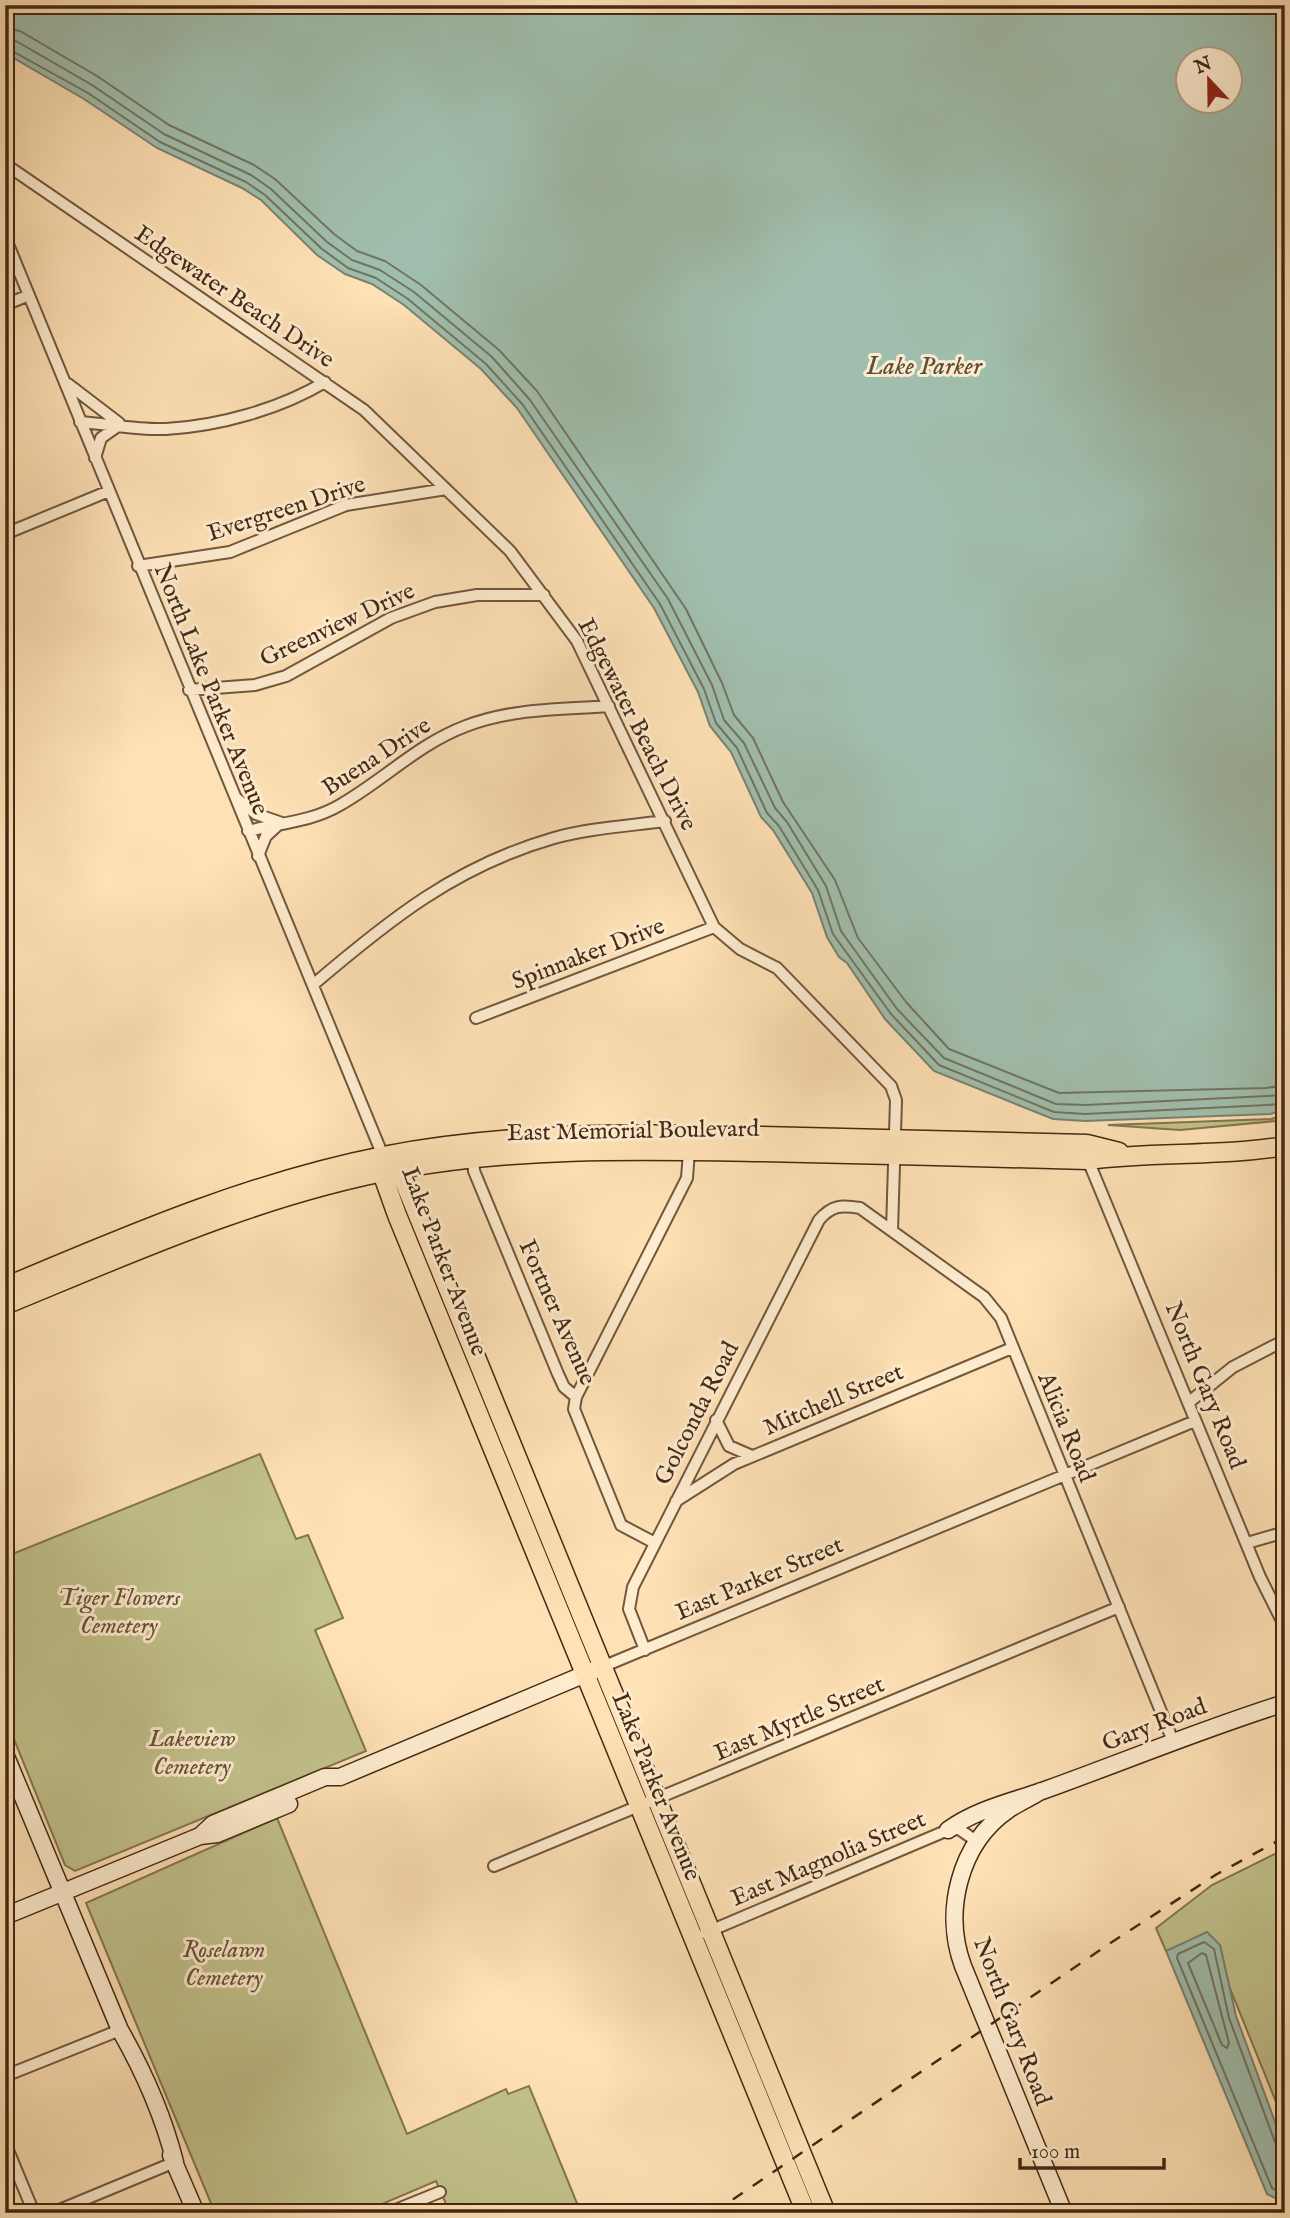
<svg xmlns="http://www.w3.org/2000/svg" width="1290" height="2218" viewBox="0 0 1290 2218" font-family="'IM FELL English',serif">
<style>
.green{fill:#c2c28c;stroke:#837650;stroke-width:2}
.water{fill:#a0bead;stroke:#7b8270;stroke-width:2;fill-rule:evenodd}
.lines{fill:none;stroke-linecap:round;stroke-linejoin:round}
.shore{stroke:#727461;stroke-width:2}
.street-casing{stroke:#72573d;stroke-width:14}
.secondary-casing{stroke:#442915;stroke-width:19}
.primary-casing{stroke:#442915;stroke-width:21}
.street{stroke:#feeccf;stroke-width:10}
.secondary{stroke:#feeccf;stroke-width:16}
.primary{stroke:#fee1b5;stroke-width:18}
.rail{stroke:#442915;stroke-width:2.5;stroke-dasharray:12 12;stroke-linecap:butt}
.labels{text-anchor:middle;stroke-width:6;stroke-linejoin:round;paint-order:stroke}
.street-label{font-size:24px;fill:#442915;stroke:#feeccf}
.park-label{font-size:24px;font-style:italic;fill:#644f33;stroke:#feeccf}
.water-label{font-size:26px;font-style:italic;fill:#5b4e3b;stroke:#feeccf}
</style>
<rect width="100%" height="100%" fill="#fee1b5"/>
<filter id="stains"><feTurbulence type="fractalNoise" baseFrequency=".00286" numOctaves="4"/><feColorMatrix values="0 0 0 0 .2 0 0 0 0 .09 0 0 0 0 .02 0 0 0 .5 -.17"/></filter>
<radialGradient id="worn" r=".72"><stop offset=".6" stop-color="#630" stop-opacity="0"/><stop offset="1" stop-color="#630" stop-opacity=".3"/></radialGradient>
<path class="green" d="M1285 1115V1119L1276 1121 1180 1130 1108 1125 1271 1119Z
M260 1454 296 1539 308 1535 343 1618 315 1630 366 1751 75 1871 65 1865 5 1717V1557Z
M277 1818 407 2134 506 2089 508 2094 529 2086 581 2213H450L436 2181 361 2213H215L86 1903Z
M1285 1849V2124L1229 1986 1220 1945 1184 1944 1166 1951 1156 1928 1212 1885Z"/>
<path class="water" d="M5 5H1285V1110L1270 1114 1085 1121 1053 1119 934 1071 885 1019 847 963 839 957 827 937 812 893 773 830 761 817 731 752 710 726 698 692 654 608 517 408 481 369 404 305 372 284 345 274 317 255 261 200 242 188 157 148 84 99 5 53ZM1188 60H1230V102H1188Z
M1207 1932 1220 1945 1236 2016 1285 2149V2203L1267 2194 1166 1951Z"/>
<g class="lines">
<path class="shore" d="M5 28 20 31 97 76 169 125 254 165 275 179 334 234 357 251 385 261 421 285 499 350 537 391 686 609 722 683 734 715 753 738 783 802 835 880 858 938 906 1002 949 1049 1059 1093 1266 1088 1285 1085
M5 39 16 41 92 85 164 134 251 175 271 189 327 242 352 260 380 270 414 292 492 357 530 400 668 599 712 685 724 720 744 743 775 808 787 822 826 886 841 931 897 1009 944 1058 1056 1104 1086 1105 1285 1095
M5 47 88 93 160 142 246 182 265 195 322 249 348 268 376 278 408 299 486 364 523 405 660 604 704 689 716 723 737 748 767 813 779 826 818 890 833 934 891 1014 939 1065 1054 1112 1085 1114 1285 1104
M1202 1953 1206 1955 1229 2043 1227 2048 1222 2045 1188 1963Z
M1285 2148 1275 2142 1229 2018 1214 1949 1204 1942 1178 1954 1177 1958 1272 2188 1285 2195"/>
<g class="street-casing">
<path id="street" d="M5 164 364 410 510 551 577 641 714 927 740 949 777 968 891 1086 896 1100 892 1230
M5 237 383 1156
M5 305 29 295
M68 384 119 423
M80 422C108 424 138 430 166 429 219 426 280 409 325 382
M95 458 101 438 118 426
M5 534 109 491
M138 566 230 552 346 505 446 489
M189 690 255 685 286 676 391 618 435 602 477 595H544
M236 798 256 814 282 823
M248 831C279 823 311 822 340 805 384 780 418 744 466 726 513 708 560 710 609 706
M258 856 266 836 279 824
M314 984C389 920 456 866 554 838 590 828 628 826 665 821
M476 1018 714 927
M473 1158 474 1171 558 1374 564 1387 576 1397
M1088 1160 1260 1577 1285 1627
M1188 1403 1233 1367 1285 1340
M716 1420 729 1446 752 1456
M676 1501 734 1464 1012 1348
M655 1543 621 1525 574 1409 576 1397 687 1178 689 1151
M1247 1543 1285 1532
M645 1650 629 1609 633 1587 819 1220C832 1205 841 1205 860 1208L984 1297 1001 1318 1173 1741
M602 1667 1195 1421
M494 1866 1119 1607
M705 1933 948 1830 959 1829 979 1843
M5 2076 120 2030
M5 2143 34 2213
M52 2213 175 2162
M388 2213 440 2192"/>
</g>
<g class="secondary-casing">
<path id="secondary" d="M5 1754 120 2030C144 2072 163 2115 175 2162
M1041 1791C1030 1798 1018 1803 1008 1810 959 1844 943 1912 963 1966L1064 2213
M948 1830C975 1810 1010 1802 1042 1791 1123 1762 1202 1729 1285 1703
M200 1836 213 1824 325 1777H340L602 1667
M5 1916 200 1836 217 1834 289 1804
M171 2155 196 2213"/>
</g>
<g class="primary-casing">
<path id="primary" d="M383 1163 382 1173 397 1215 806 2213
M391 1163 399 1169 404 1181 826 2213
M5 1287C128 1235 251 1182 383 1156 508 1132 633 1133 759 1136 869 1138 978 1141 1087 1144L1119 1152
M5 1305C134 1252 262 1194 399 1169 519 1147 639 1150 760 1152 869 1154 979 1157 1088 1160 1154 1151 1219 1157 1285 1146"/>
</g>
<use href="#street" class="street"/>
<use href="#secondary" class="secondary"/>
<use href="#primary" class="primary"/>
<path class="rail" d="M713 2213 1112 1942 1217 1874 1285 1837"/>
</g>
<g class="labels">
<g class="street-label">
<text transform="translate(235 296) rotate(34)" y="8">Edgewater Beach Drive</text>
<text transform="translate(286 508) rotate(-18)" y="8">Evergreen Drive</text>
<text transform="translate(337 624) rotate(-25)" y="8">Greenview Drive</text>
<text transform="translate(212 689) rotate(68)" y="8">North Lake Parker Avenue</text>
<text transform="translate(638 724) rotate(63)" y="8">Edgewater Beach Drive</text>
<text transform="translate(376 756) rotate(-33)" y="8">Buena Drive</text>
<text transform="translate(588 953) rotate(-21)" y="8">Spinnaker Drive</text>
<text transform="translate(633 1130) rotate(-1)" y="8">East Memorial Boulevard</text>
<text transform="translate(445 1261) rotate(69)" y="8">Lake Parker Avenue</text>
<text transform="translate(558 1312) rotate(66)" y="8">Fortner Avenue</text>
<text transform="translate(1206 1385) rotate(68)" y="8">North Gary Road</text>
<text transform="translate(833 1399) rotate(-23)" y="8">Mitchell Street</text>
<text transform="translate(696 1413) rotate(-63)" y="8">Golconda Road</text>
<text transform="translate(1067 1427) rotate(68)" y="8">Alicia Road</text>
<text transform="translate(759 1578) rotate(-23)" y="8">East Parker Street</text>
<text transform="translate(799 1718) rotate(-23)" y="8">East Myrtle Street</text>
<text transform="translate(1154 1724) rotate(-21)" y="8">Gary Road</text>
<text transform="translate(657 1786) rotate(68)" y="8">Lake Parker Avenue</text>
<text transform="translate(828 1858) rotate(-23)" y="8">East Magnolia Street</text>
<text transform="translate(1013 2021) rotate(69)" y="8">North Gary Road</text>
</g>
<g class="park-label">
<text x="119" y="1605">Tiger Flowers<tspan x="119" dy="28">Cemetery</tspan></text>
<text x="192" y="1746">Lakeview<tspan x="192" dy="28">Cemetery</tspan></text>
<text x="224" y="1957">Roselawn<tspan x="224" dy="28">Cemetery</tspan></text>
</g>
<g class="water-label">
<text x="924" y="374">Lake Parker</text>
</g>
</g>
<rect width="1290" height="2218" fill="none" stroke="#fee1b5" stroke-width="28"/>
<rect x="7" y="7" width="1276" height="2204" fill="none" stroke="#442915" stroke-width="3.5"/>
<rect x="14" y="14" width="1262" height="2190" fill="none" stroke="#442915" stroke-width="2"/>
<g transform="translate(1209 80) rotate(338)"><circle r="33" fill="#feeccf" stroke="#b49e85" stroke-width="2"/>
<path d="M0-5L12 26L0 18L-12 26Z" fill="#8f2418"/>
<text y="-10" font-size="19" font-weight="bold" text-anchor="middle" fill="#442915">N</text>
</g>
<path d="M1020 2158v10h144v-10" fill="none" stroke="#442915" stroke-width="3.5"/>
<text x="1031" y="2158" font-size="21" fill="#442915" stroke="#feeccf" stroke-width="5" paint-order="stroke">100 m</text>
<rect width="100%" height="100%" filter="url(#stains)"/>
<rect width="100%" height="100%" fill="url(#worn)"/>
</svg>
